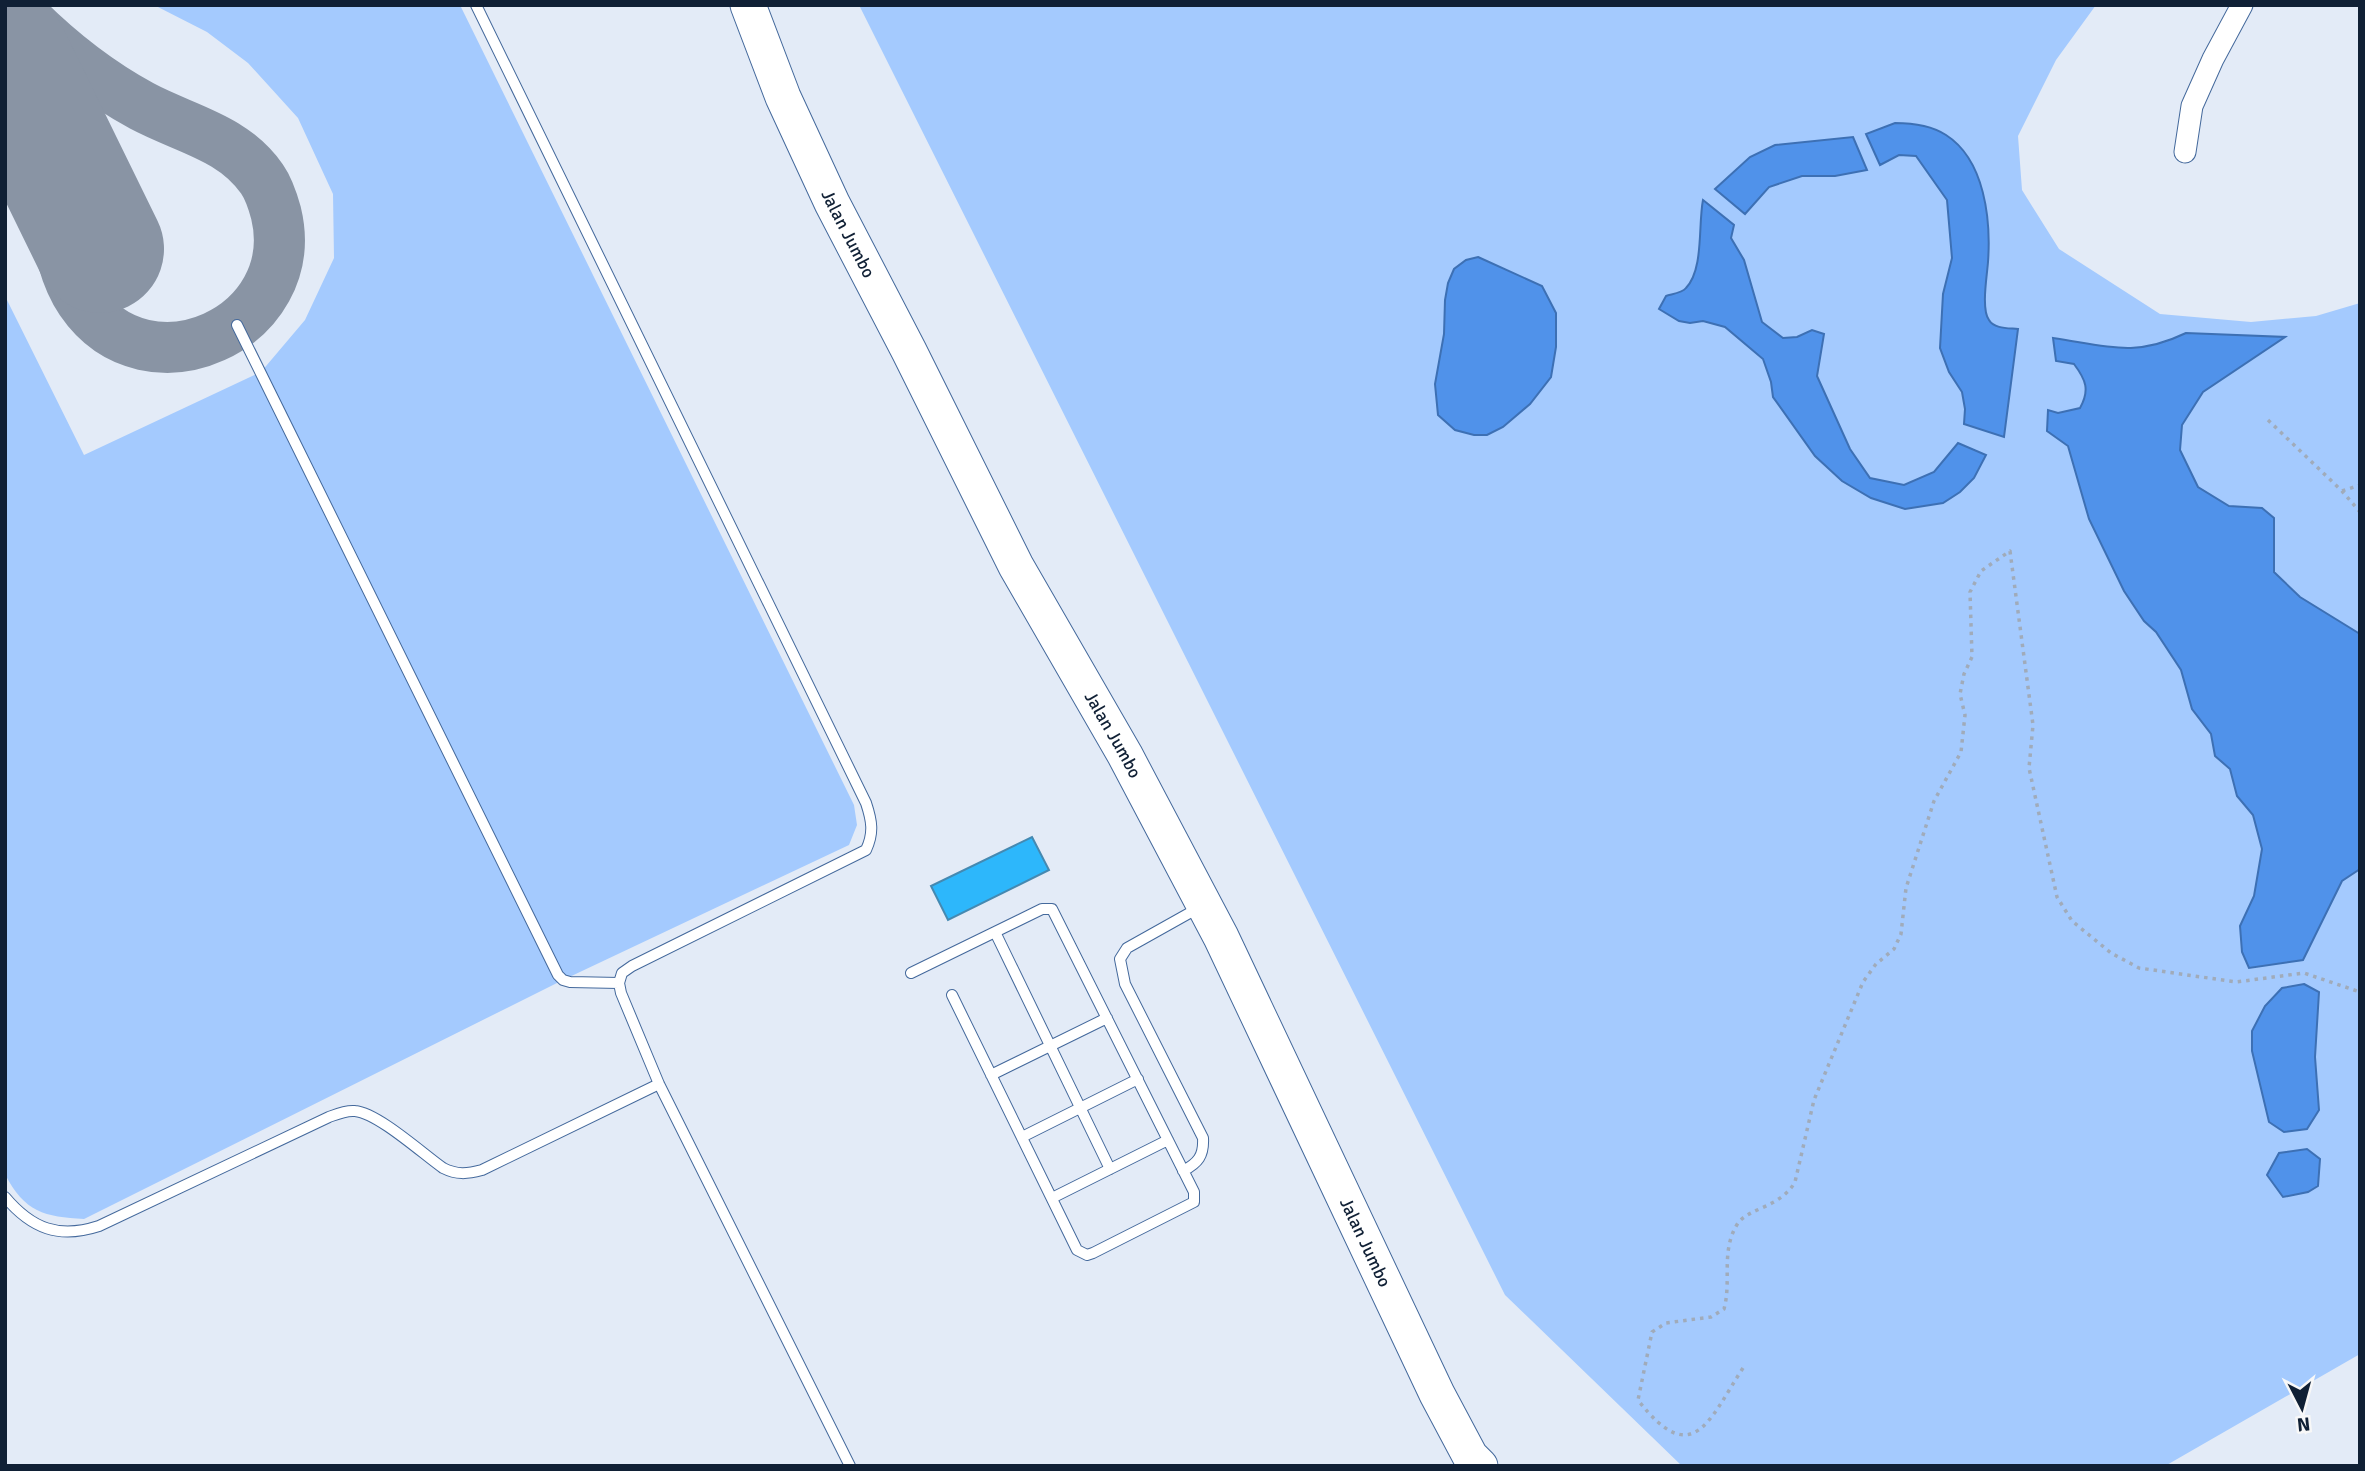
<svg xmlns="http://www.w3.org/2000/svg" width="2365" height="1471" viewBox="0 0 2365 1471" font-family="Signika,sans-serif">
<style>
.green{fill:#a4cafe}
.water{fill:#5092ea;stroke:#3d70b4;stroke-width:2}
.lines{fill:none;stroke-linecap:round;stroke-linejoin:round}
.taxiway{stroke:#8994a4;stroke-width:51}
.runway{stroke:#8994a4;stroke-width:128}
.building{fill:#2db7fb;stroke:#4589b1;stroke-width:2}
.service-casing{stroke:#44699c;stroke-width:12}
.minor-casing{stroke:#44699c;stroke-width:23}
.primary-casing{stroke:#44699c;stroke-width:37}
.path{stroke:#a0abba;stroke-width:3.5;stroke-dasharray:3.5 5;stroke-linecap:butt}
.service{stroke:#fff;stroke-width:10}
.minor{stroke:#fff;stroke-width:21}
.primary{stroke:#fff;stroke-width:35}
.labels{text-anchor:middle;stroke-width:6;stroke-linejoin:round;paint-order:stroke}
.street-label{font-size:18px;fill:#102035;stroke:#f8f8f8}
</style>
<rect width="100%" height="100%" fill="#e3ebf7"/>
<path class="green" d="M154 5H460L854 805 857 825 849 845 563 980 84 1219C45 1217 24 1212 5 1174V296L84 455 261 372 305 320 334 258 333 194 298 118 248 63 207 32Z
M859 5H2096L2056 60 2018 136 2022 190 2059 249 2160 314 2251 322 2316 316 2360 303V1354L2165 1466H1682L1505 1295Z"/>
<path class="water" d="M1895 123C1911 123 1932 126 1946 135 1985 160 1991 220 1988 262 1987 276 1981 309 1989 320 1994 329 2009 328 2018 329L2004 437 1964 424 1965 409 1962 392 1949 372 1940 348 1943 294 1952 258 1947 200 1916 156 1899 155 1880 165 1866 134Z
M1853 137 1867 170 1835 176H1802L1769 187 1745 214 1715 189 1750 157 1775 145Z
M1703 200 1734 225 1731 238 1744 260 1762 322 1783 338 1797 337 1812 330 1824 334 1817 376 1850 449 1870 478 1904 485 1934 472 1958 443 1986 455 1974 478 1960 492 1943 503 1905 509 1871 498 1842 481 1815 456 1773 397 1771 382 1763 359 1725 327 1703 321 1690 323 1679 321 1659 309 1666 296C1672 294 1682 293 1686 288 1704 269 1698 225 1703 200Z
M1478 257 1542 286 1556 313V347L1551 377 1530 404 1503 427 1487 435H1474L1455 430 1438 415 1435 384 1444 334 1445 300 1448 283 1454 269 1466 260Z
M2186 333 2285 337 2203 392 2182 425 2180 450 2198 487 2229 506 2262 508 2274 518V572L2300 597 2360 634V869L2342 881 2303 960 2249 968 2242 952 2240 926 2254 896 2262 849 2253 815 2237 796 2230 769 2215 756 2211 734 2192 709 2181 670 2156 632 2144 621 2124 591 2089 519 2068 446 2047 431 2048 410 2058 413 2080 408C2090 390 2086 380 2074 364L2056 361 2053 338C2107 346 2134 358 2186 333Z
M2304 984 2319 992 2315 1057 2319 1110 2307 1129 2284 1132 2269 1122 2252 1051V1031L2265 1006 2282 988Z
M2307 1149 2320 1159 2318 1186 2308 1192 2283 1197 2267 1175 2279 1153Z"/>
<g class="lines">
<path class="taxiway" d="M5 65C22 104 38 144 48 185 57 224 58 267 81 301 148 399 304 328 276 213 273 202 269 189 262 179 233 137 185 129 142 106 94 80 51 45 13 5"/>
<path class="runway" d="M5 55 100 249"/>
</g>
<path class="building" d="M1032 837 1049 870 948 920 931 886Z"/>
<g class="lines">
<g class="service-casing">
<path id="service" d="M476 5 866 803C872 821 874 833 866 850L632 966 622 973 619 983 621 993 659 1084 850 1466
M237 325 558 975 563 980 570 982 619 983
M995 932 1110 1169
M911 973 1042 909H1052L1194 1192V1202L1093 1253 1087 1255 1077 1250 952 995
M991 1075 1107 1018
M1022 1137 1138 1079
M1183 1171C1198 1163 1204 1156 1203 1138L1125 984 1120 959 1127 948 1202 906
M5 1197C32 1229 59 1239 99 1226L329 1117C337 1114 346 1110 355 1111 378 1113 423 1154 443 1168 457 1175 467 1174 482 1170L659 1084
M1052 1198 1168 1140"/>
</g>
<g class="minor-casing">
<path id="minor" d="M2185 152 2192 106 2213 59 2242 5"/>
</g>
<g class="primary-casing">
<g id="primary">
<path id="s1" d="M748 5 783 97 832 203 909 351 1016 566 1125 755 1221 937 1437 1394 1470 1456 1480 1466"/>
</g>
</g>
<path class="path" d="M2268 420 2342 491 2360 512
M2342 491 2360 485
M1743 1368C1709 1420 1693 1471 1638 1400L1652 1332 1666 1323 1711 1317 1724 1309C1732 1280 1720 1251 1738 1223 1749 1208 1781 1207 1795 1182L1814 1100 1863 982 1876 964 1894 949 1901 934 1906 888 1934 801 1961 752 1965 715 1960 694 1964 674 1972 657 1970 592 1981 571 2010 551 2033 725 2029 768 2057 897 2072 921 2111 953 2139 968 2236 982 2304 973 2360 992"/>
<use href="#service" class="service"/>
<use href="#minor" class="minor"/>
<use href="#primary" class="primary"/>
</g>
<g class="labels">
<g class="street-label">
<text dy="6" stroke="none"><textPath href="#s1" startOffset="250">Jalan Jumbo</textPath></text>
<text dy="6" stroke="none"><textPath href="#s1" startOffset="817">Jalan Jumbo</textPath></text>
<text dy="6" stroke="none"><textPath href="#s1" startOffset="1384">Jalan Jumbo</textPath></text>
</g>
</g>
<rect width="2365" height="1471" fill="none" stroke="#102035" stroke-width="14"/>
<g transform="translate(2302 1408) rotate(174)" stroke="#f8f8f8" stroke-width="5" paint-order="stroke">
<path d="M0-5L12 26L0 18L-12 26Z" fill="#102035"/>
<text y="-10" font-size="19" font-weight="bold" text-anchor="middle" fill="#102035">N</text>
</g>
</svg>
